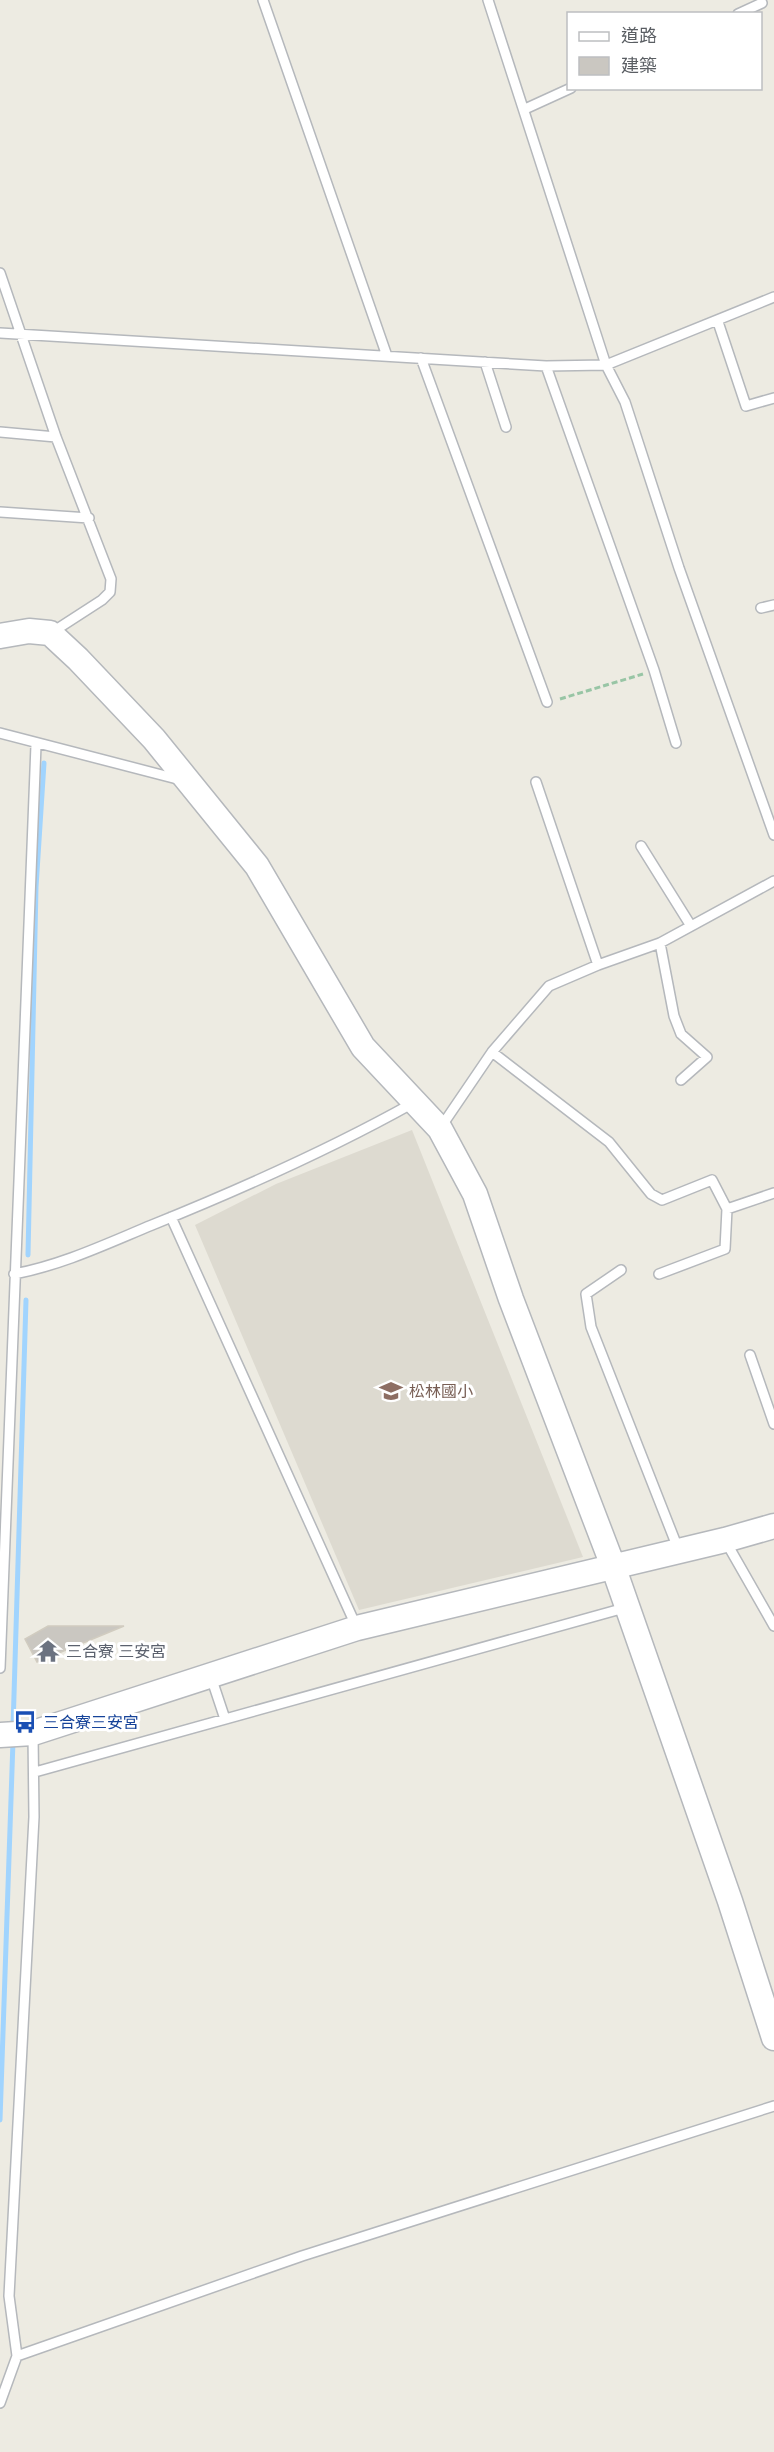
<svg xmlns="http://www.w3.org/2000/svg" width="774" height="2452" viewBox="0 0 774 2452" font-family="'Noto Sans','Noto Sans TC',sans-serif">
<style>
.education{fill:#dddad0}
.lines{fill:none;stroke-linecap:round;stroke-linejoin:round}
.stream{stroke:#a1d4fe;stroke-width:5}
.building{fill:#cac7c1;stroke:#d1ccc0;stroke-width:1.5}
.service-casing{stroke:#b5b8bc;stroke-width:12}
.tertiary-casing{stroke:#b5b8bc;stroke-width:27}
.path{stroke:#98c5a5;stroke-width:3;stroke-dasharray:6 3;stroke-linecap:butt}
.service{stroke:#fff;stroke-width:9}
.tertiary{stroke:#fff;stroke-width:24}
.labels{text-anchor:middle;stroke-width:6;stroke-linejoin:round;paint-order:stroke}
.education-label{font-size:16px;fill:#785e54;stroke:#fff;text-anchor:start}
.worship-label{font-size:16px;fill:#5b616d;stroke:#fff;text-anchor:start}
.transit-label{font-size:16px;fill:#164399;stroke:#fff;text-anchor:start}
</style>
<rect width="100%" height="100%" fill="#edebe2"/>
<path class="education" d="M412 1130 583 1557 359 1610 195 1225 276 1184Z"/>
<g class="lines">
<path class="stream" d="M28 1255 36 887 44 763
M13 1728 26 1300
M0 2120 13 1741"/>
</g>
<path class="building" d="M48 1626H124L37 1662 25 1639Z"/>
<g class="lines">
<g class="service-casing">
<path id="service" d="M263 0 387 356
M488 0 606 365 625 402 679 568 774 835
M738 14 762 3
M525 109 571 88
M0 273 56 437 111 579 110 592 102 600 51 633
M718 322 746 406 774 398
M0 333 546 366 606 365 774 297
M421 358 547 702
M485 362 506 427
M546 366 654 670 676 743
M0 432 56 437
M0 512 89 518
M761 608 774 605
M0 733 181 780
M536 782 598 965
M641 846 691 926
M660 943 674 1016 681 1034 707 1057 681 1080
M492 1052 609 1142 651 1194 662 1200 712 1180 727 1209 774 1193
M441 1127 492 1052 549 986 598 965 660 943 774 881
M171 1217 357 1628
M621 1270 586 1294 591 1327 679 1551
M14 1274C62 1265 106 1244 152 1225 241 1189 329 1150 413 1103
M659 1274 725 1249 727 1209
M750 1355 774 1424
M726 1542 774 1626
M0 1668 36 745
M211 1677 225 1719
M35 1772 628 1607
M17 2356 302 2256 774 2106
M0 2403 17 2356 9 2296 34 1817 33 1734"/>
</g>
<g class="tertiary-casing">
<path id="tertiary" d="M0 636 29 631 50 633 78 659 154 739 257 866 363 1047 440 1129 475 1194 511 1299 613 1566 730 1901 774 2038
M0 1735 33 1733 357 1628 725 1540 774 1526"/>
</g>
<path class="path" d="M560 699 643 674"/>
<use href="#service" class="service"/>
<use href="#tertiary" class="tertiary"/>
</g>
<defs>
<g id="school-bare" transform="scale(1.8)"><path d="M0-5L7-2L0 1L-7-2ZM-4 1L0 2.5L4 1V4Q0 6-4 4Z" fill="#8d6e63" stroke="#fff" stroke-width="2.5" paint-order="stroke"/></g>
<g id="temple-bare" transform="scale(1.8)"><path d="M0-6L5-2H3V0L6.5 2.5H4V6H1.5V3h-3V6H-4V2.5H-6.5L-3 0V-2H-5Z" fill="#6b7280" stroke="#fff" stroke-width="2.5" paint-order="stroke"/></g>
<g id="bus-bare" transform="scale(1.8)"><path d="M-5-6H5V4H4V6H2V4H-2V6H-4V4H-5ZM-3.5-4V0h7V-4ZM-3.5 1.2v1.5H-2V1.2ZM2 1.2v1.5H3.5V1.2Z" fill="#1a4fb4" stroke="#fff" stroke-width="2.5" paint-order="stroke"/></g>
</defs>
<g fill-rule="evenodd">
<use href="#school-bare" x="391" y="1391"/>
<use href="#temple-bare" x="48" y="1651"/>
<use href="#bus-bare" x="25" y="1722"/>
</g>
<g class="labels">
<g class="education-label">
<text x="409" y="1397">松林國小</text>
</g>
<g class="worship-label">
<text x="66" y="1657">三合寮 三安宮</text>
</g>
<g class="transit-label">
<text x="43" y="1728">三合寮三安宮</text>
</g>
</g>
<rect x="567" y="12" width="195" height="78" fill="#ffffff" stroke="#bdbfc1" stroke-width="1.5"/>
<rect x="579" y="32" width="30" height="9" fill="#ffffff" stroke="#bdbfc1" stroke-width="1.5"/>
<text x="621" y="42" font-size="18" fill="#5a5e63">道路</text>
<rect x="579" y="57" width="30" height="18" fill="#cac7c1" stroke="#bdbfc1" stroke-width="1.5"/>
<text x="621" y="72" font-size="18" fill="#5a5e63">建築</text>
</svg>
